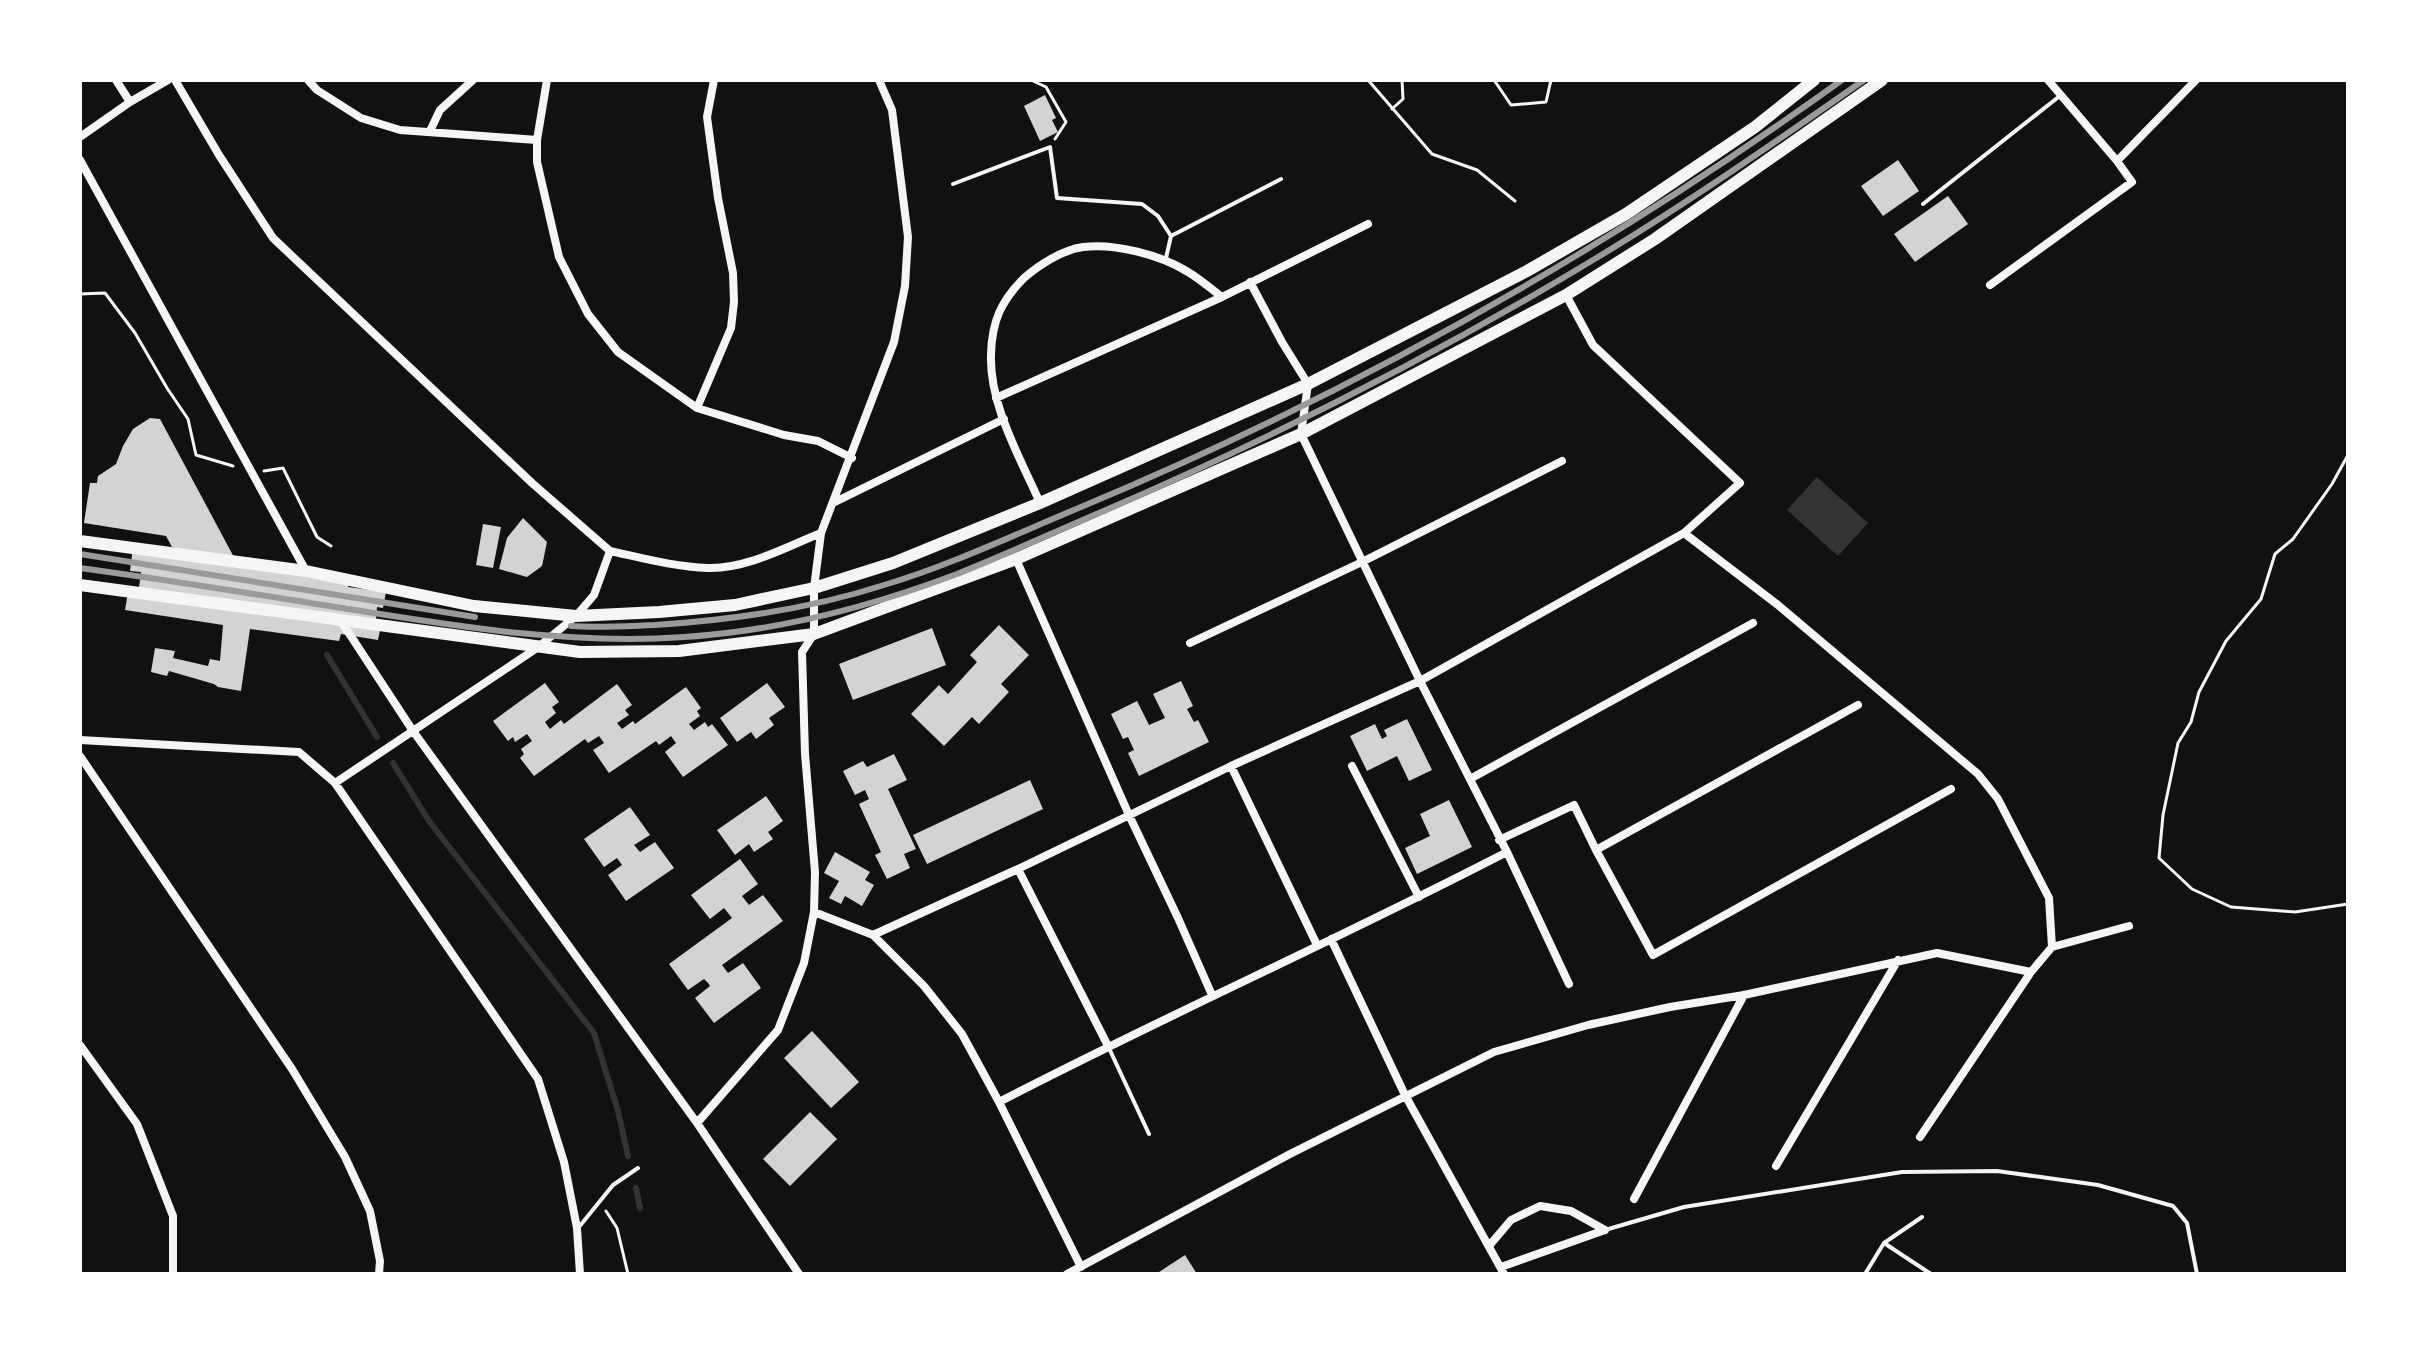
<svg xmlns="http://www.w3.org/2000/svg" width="2428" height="1354" viewBox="0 0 2428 1354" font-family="'DejaVu Sans',sans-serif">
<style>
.water{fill:#333}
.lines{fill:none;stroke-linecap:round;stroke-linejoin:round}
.stream{stroke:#333;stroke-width:6}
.building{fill:#d3d3d3}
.path{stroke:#f5f5f5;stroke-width:3}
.service{stroke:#f5f5f5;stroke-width:4}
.minor{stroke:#f5f5f5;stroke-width:8}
.secondary{stroke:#f5f5f5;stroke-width:12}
.rail{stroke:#9a9a9a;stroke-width:6}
</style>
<rect width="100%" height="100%" fill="#111"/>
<path class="water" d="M1817 477 1868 523 1838 556 1787 510Z"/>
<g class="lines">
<path class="stream" d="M327 655 377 737
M393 763 429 821 594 1033 618 1111 628 1156
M636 1188 640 1208"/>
</g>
<path class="building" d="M1045 95 1056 118 1052 120 1058 132 1040 141 1024 106Z
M1898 160 1919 191 1883 216 1861 186Z
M1948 196 1968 224 1915 262 1894 234Z
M150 418 160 419 236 561 351 578 348 587 386 592 383 608 377 607 376 619 382 620 378 640 341 634 339 641 250 629 241 691 218 687 214 684 169 671 167 676 151 672 155 648 175 651 173 658 208 666 210 659 220 661 223 625 125 610 129 586 139 588 141 572 130 571 133 547 206 557 172 547 166 536 84 523 90 483H97L98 476 116 464 123 446 133 429Z
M523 518 547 542 542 566 527 577 499 569 507 538Z
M483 524 501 527 493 568 476 565Z
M999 625 1029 655 1001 684 1009 692 979 724 972 717 944 746 911 714 939 685 948 694 977 662 970 655Z
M932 628 946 665 853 700 839 664Z
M1181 681 1193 706 1187 709 1194 722 1198 720 1209 742 1139 776 1128 753 1134 750 1128 737 1123 739 1111 714 1137 701 1149 725 1165 718 1153 694Z
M545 683 559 702 552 707 556 713 545 722 550 729 561 720 564 724 617 684 632 705 625 710 629 715 617 723 622 729 633 721 635 724 686 687 701 708 697 711 700 716 689 724 694 730 705 722 708 727 712 724 728 745 683 777 665 752 676 743 671 736 659 745 656 741 609 773 593 750 604 743 599 736 588 743 585 739 534 776 520 758 524 754 521 749 532 741 527 734 515 742 513 737 508 741 493 721Z
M767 683 785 707 769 718 774 725 756 739 751 732 737 742 720 718Z
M1407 719 1432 770 1409 781 1397 756 1367 771 1350 736 1375 724 1382 739 1387 736 1384 730Z
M894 754 907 780 888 789 916 849 904 854 910 868 887 879 875 855 881 852 859 804 869 799 865 790 855 795 843 771 863 761 867 767Z
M1030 780 1043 809 927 864 913 835Z
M766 796 783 821 768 832 773 839 754 852 749 844 735 855 717 830Z
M1449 800 1472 847 1417 874 1405 848 1430 836 1420 814Z
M630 807 650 835 634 845 640 852 655 842 674 868 626 901 608 875 622 865 617 858 604 867 584 839Z
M835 852 870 872 865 880 874 885 862 906 845 896 841 904 829 898 839 881 824 873Z
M740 859 758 884 742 896 749 905 763 895 783 921 722 965 728 973 743 963 761 988 714 1023 695 998 710 986 708 983 704 979 688 990 669 964 732 918 724 908 710 919 691 895Z
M812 1031 859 1082 831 1108 784 1058Z
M810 1112 837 1139 790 1186 763 1159Z
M1185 1255 1197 1274H1156Z"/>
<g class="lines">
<path class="path" d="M1031 80 1046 87 1066 122 1055 139
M1368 80 1432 154 1477 170 1515 201
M1494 80 1511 105 1546 102 1551 80
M1392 109 1403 99 1402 80
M80 294 105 293 135 333 167 388 188 419 196 455 233 466
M2348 455 2332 484 2293 539 2275 554 2261 599 2226 641 2199 692 2191 722 2178 743 2163 815 2159 858 2192 889 2231 907 2295 912 2348 904
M264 471 283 468 317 537 331 546
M606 1211 617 1228 628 1274"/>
<path class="service" d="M953 184 1050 147 1057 198 1142 204 1158 216 1171 236
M1923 204 2061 95
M1166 258 1171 236 1281 179
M1108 1046 1149 1134
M579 1227 613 1185 638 1168
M1605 1230 1684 1207 1902 1172 1997 1171 2098 1185 2173 1206 2187 1223 2197 1274
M1884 1243 1931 1274
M1865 1274 1884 1243 1922 1217"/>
<path class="minor" d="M116 80 130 102
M175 80 219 155 273 238 532 483 610 551
M308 80 317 90 361 118 400 130 537 140
M547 80 537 140V162L559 257 588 314 618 352 697 408 784 435 818 441 852 458
M2048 80 2117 161 2196 80
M430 131 440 110 473 80
M80 137 130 102 168 80
M80 160 306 571
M1250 282 1282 342 1308 384 1301 434 1420 681 1507 852 1569 984
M1990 285 2132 182 2117 161
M996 398 1222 297 1368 224
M697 408 731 328 734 302 733 273 718 198 707 117 714 80
M835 502 1004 419
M1040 503C1020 457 989 405 991 354 992 321 1001 301 1024 278 1039 265 1062 250 1083 247 1115 243 1161 255 1188 272 1200 279 1211 289 1222 297
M1684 533 1778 605 1978 774 1998 799 2049 898 2052 947 2031 972 1920 1137
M1016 559 1129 815 1178 918 1212 995
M341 621 413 731 697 1123 799 1274
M1190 643 1362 562 1562 461
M80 740 299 752 335 783 537 648 576 616 594 595 610 551C642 558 675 567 708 568 747 569 786 547 821 533
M80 756 292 1069 345 1157 370 1211 380 1261 379 1274
M1231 766 1317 945
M1352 766 1419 897
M1470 779 1753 623
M335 783 538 1079 564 1162 577 1228 580 1274
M1499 840 1574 805 1596 850 1653 955 1951 789
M1596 850 1858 705
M1018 869 1108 1046
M814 912 873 935 924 986 962 1034 999 1102 1081 1267
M873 935 1018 869 1231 766 1420 681 1684 533 1740 483 1593 345 1566 295
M1331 939 1405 1095 1504 1274
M2052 947 2129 926
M80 1045 137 1124 173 1216V1274
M999 1102C1167 1015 1339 939 1507 852
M697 1123 778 1030 804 963 814 912 815 872 805 754 802 652 814 634V588L821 533 894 342 905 286 908 237 892 110 879 80
M1776 1166 1898 960
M1634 1199 1744 995
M1489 1246 1511 1220 1540 1206 1571 1211 1605 1230
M1501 1267 1605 1230
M1067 1274 1290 1154 1494 1052 1588 1025 1670 1007 1744 995 1937 953 2031 972"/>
<path class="secondary" d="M80 541 306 571 474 606 576 616 659 612 735 605 814 588 893 563 1040 503 1308 384 1527 271 1626 214 1755 127 1814 80
M80 585 580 652 679 651 814 634 1016 559 1301 434 1566 295 1655 239 1882 80"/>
<path class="rail" d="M80 554 475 617
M80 568C169 580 259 595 348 609 460 627 571 645 684 637 777 631 870 607 957 574 1005 555 1052 533 1099 513 1271 439 1438 354 1598 257 1689 202 1777 141 1864 80
M571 626C599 628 627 626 655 625 733 620 810 609 884 585 951 565 1016 534 1081 507 1349 395 1606 250 1842 80"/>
</g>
<rect width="2428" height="1354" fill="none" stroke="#ffffff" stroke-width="164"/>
</svg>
